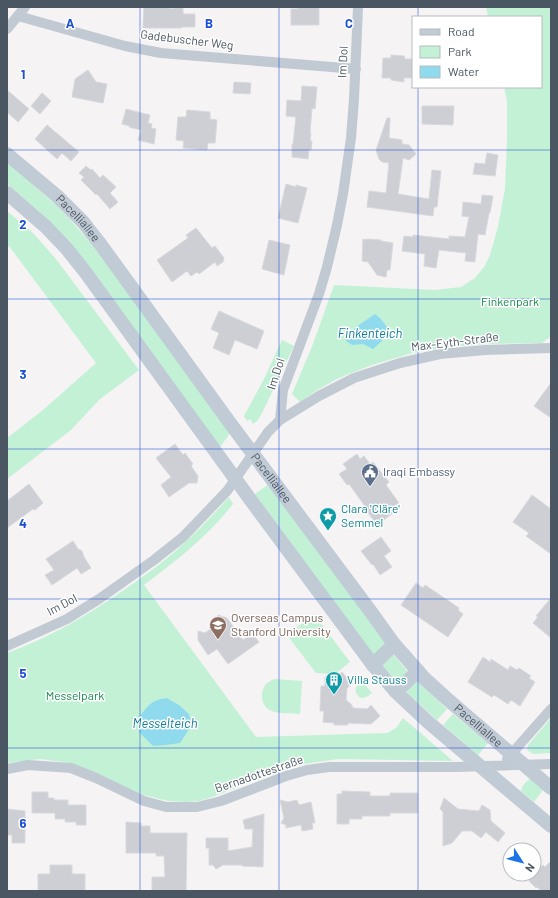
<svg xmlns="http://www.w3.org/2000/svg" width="558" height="898" viewBox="0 0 558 898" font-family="Barlow,sans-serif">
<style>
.green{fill:#c3f1d5;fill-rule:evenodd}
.water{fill:#90daee}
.building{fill:#cdcfd5;stroke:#d7d9de}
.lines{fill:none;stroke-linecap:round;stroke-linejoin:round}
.street{stroke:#c1cad2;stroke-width:10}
.secondary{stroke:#c1cbd6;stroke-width:14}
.grid{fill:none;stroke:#1d4ed8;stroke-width:1;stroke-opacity:0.55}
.labels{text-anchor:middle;stroke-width:3;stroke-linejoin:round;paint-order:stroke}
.street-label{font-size:12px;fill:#4a5661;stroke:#fff}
.park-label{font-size:12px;fill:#17864f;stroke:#fff}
.service-label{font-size:12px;fill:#4e5e75;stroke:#fff;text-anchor:start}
.culture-label{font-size:12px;fill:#0d838f;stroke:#fff;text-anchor:start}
.education-label{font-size:12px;fill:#785e54;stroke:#fff;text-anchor:start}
.water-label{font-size:13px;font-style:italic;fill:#0c7c9b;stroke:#fff}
.grid-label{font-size:13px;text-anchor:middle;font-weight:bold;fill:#1d4ed8;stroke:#fff;stroke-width:3;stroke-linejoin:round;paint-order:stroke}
</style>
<rect width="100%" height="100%" fill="#f5f3f3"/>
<path class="green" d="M486 7H551V336L542 343 487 344 450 347 412 353 372 365 346 375 337 379 319 389 300 402 292 394 313 344 334 285 435 290 461 287 475 278 484 267 490 255 498 227 505 189 507 141V101L504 87H541V17H488Z
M7 162 57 206 73 223 94 247 231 432 220 447 38 211 7 184Z
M7 211 33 233 56 259 139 370 100 399 71 430 7 479V438L43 410 96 363 9 246 7 248Z
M282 340 294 346 263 411 258 420 253 424 250 419 247 421 244 416 264 379Z
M269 484 387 645 375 657 255 494Z
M229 497 233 504C208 536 176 561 144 585L256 737 387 733 396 728 403 718 453 761 338 759 304 764 280 771 212 797 199 801 186 802 168 801 144 795 70 763 40 759 7 763V653C49 638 88 615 124 590 144 576 164 562 182 545 199 530 214 514 229 497ZM167 698 179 705 189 714 148 707C155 700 157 699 167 698Z
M314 614 350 662 335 674 316 673 287 635Z
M393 654 408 672 397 682 382 665Z
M274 679 302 681 300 714C293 713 278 714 272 711 261 707 259 693 266 684 268 682 271 681 274 679Z
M362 681 372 693C368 696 366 698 360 698 356 694 355 692 356 687Z
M417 681 447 709 437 720 406 692Z
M453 714 488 743 478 755 443 725Z
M551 718V753L533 754 527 750 528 745Z
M530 779 543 790 534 802 521 791C521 787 526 781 530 779Z"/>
<path class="water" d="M375 314 380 318 387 327 383 340 373 349 363 344 352 345 345 340 356 327Z
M167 698 179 705 189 714 192 725 180 743 166 745 153 746 139 732V717C148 706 152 699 167 698Z"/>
<path class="building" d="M144 7H170V9L183 7V14H195V27H182V28H143Z
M298 7H319V25H291V9H298Z
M391 55 404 56 405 59H413V78H404V82L391 80V78H382L383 58H391Z
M88 70 96 82 107 84 103 103 72 97 75 79Z
M234 82 251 83 250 94 233 93Z
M302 86 317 87 315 109 312 108 310 133H311L310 141H312L311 150H309L308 159 292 157V144H293L296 117 286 116 287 100 301 101Z
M7 90 29 109 18 122 7 112Z
M42 93 51 101 40 114 31 106Z
M422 106H454L453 125 422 124Z
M126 109 150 115 148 123 152 124 151 128 156 129 154 144 138 140 141 130 129 127 130 126 122 124Z
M187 110 210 112V119L217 120 215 143H208L207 150 183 148 184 141 176 140 178 117H186Z
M387 118H390L389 138 402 140V144L409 145 416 154 409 160 403 158 398 194 429 199 432 170 441 171 437 207H434L433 216 367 207 369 191 386 193 389 163 382 162 379 159 376 150Z
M47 125 79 152 71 161 62 153 57 159 35 139Z
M487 153 498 155 495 176 473 174 475 163 485 164Z
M86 166 91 170 92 169 100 178 103 175 116 187 110 193 118 202 110 209 97 194 96 195 81 180 84 177 79 173Z
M286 184 296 187V185L307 188 298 223 278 218Z
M482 195 493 196 490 213H489L485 235 478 234 475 262 465 261 466 253 439 250 436 268 424 266 425 254 402 251 404 236 413 237V235L449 239V236L465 237 469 217 462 216 463 202 481 204Z
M196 228 212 248 215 246 224 258 223 262 217 266 215 262 199 274 197 272 191 276 187 271 172 282 157 260 188 238 186 235Z
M363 239 367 240V239L381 240V241L393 243 390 270H387L386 277 377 275 368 262 362 261Z
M269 240 290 245 284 275 262 269Z
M219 311 264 331 257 349 235 340 229 355 213 348 219 333 211 329Z
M551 383V418L534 406Z
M175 444 183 455 185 453 193 464 191 466 198 476 197 483H189L169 497 161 485 171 477 156 458Z
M357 454 360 459 364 456 370 464 373 462 389 482 386 485 399 503 394 506 397 510 377 525 366 510 367 509 349 484 347 485 339 474 347 469 343 464Z
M29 484 43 503 35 510 33 509 7 528V501Z
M532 495 551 509V554L526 536 529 533 513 522Z
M381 537 391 551 384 556 392 567 380 575 373 564 372 565 361 551Z
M73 541 78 549 82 551 84 557 91 568 81 574 77 568 52 585 45 575 54 570 46 559Z
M416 583 423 588 425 585 459 608 458 610 463 614 448 637 401 605Z
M551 598V638L533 623 538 617 536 616Z
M218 615 227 618 243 640 252 633 259 642 228 664 217 649 208 655 198 640V631L205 633 217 624Z
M483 657 490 662 491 659 508 670 510 666 517 670 519 668 531 676 529 678 535 682 520 706 511 700 508 704 494 695 492 697 468 682Z
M342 672 352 684 347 688 346 700 351 704 353 708 367 709 371 705 380 716 371 724 348 723V725H334V723L323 722 324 711H320L321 686H325V677H337Z
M342 791 370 792V796H390V793H418V813H390V816H362V819H349V824H337V794H342Z
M32 792H48V798H54V800H68V805H86V825H76V822H65V819H55V813H32Z
M444 798 458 809 479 811 482 805 490 810 491 821 505 833 498 842 486 832 481 838 472 831H462L452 843 443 846V812L440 809Z
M280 800 288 802 297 800 299 805 311 802 315 823H312L313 829 302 831 301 825 286 828V825L281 823 284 818Z
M7 809 25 811V843H12V835H7Z
M264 814 263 867 242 866V865H223L216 869 213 865H209V848H206V838H228V851L252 847 253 829H245L243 820Z
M126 822 141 823V826H150V833H187L186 891H152V877H165L164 856H156V853H126Z
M551 861V891H542L537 887 536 888 529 881 543 865 545 867Z
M50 865H72V874H85V891H38V874H50Z"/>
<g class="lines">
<path class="street" d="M18 16 125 46 161 53 356 69
M7 29 25 7
M280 420 283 390 319 294 327 267 337 225 343 194 351 138 354 99 358 7
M7 646 67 619 99 599 154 560 183 537 227 491 268 432 280 420 319 396 354 378 400 363 440 354 485 350 551 348
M507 759 551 709
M7 769 28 765 71 768 96 778 144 801 166 807H197L221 801 286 776 307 770 329 767H457L551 764"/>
<g class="secondary">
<path id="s1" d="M7 154 57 196 83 222 101 245 230 423 371 612 394 644 424 678 446 698 551 788"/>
<path d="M7 193 46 227 67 249 86 273 247 495 373 665 396 692 428 722 551 826"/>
<path d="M373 665 394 644"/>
<path d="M396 692 418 671"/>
</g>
</g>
<path class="grid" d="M140 7V891M279 7V891M418 7V17M418 87V891M7 150H551M7 299H551M7 449H551M7 599H551M7 748H551"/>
<defs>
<g id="civic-pin" transform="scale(0.9)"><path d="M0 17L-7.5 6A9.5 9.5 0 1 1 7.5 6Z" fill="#5c6f8a" stroke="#fff"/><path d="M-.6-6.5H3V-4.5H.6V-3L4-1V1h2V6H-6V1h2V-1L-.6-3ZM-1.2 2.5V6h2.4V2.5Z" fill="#fff"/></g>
<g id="sight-pin" transform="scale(0.9)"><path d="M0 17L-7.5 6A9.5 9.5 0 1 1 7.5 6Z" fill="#0f9aa8" stroke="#fff"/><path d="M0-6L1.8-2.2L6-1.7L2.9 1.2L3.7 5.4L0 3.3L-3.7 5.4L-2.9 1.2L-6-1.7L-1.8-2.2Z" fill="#fff"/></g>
<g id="university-pin" transform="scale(0.9)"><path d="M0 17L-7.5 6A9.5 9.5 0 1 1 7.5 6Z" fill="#8d6e63" stroke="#fff"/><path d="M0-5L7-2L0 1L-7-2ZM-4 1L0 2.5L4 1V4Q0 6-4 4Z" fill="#fff"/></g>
<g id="building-pin" transform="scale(0.9)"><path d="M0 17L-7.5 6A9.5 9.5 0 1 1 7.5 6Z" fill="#0f9aa8" stroke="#fff"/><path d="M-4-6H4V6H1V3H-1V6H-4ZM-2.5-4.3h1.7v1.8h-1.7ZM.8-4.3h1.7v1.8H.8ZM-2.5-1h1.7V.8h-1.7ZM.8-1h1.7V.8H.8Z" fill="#fff"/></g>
</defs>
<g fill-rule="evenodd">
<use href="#civic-pin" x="370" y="472"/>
<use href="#sight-pin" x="328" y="516"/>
<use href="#university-pin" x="218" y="625"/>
<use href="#building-pin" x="334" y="680"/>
</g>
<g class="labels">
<g class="street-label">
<text transform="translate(187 40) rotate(7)" y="4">Gadebuscher Weg</text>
<text transform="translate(343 62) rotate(-87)" y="4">Im Dol</text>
<text dy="4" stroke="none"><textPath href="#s1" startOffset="96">Pacelliallee</textPath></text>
<text transform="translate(455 342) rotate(-7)" y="4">Max-Eyth-Straße</text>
<text transform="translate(276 374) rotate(-72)" y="4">Im Dol</text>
<text dy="4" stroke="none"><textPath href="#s1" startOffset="420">Pacelliallee</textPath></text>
<text transform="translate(62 605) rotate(-28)" y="4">Im Dol</text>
<text dy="4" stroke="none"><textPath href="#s1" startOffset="744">Pacelliallee</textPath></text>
<text transform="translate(259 774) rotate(-19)" y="4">Bernadottestraße</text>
</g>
<g class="park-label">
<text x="510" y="306">Finkenpark</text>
<text x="75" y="700">Messelpark</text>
</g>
<g class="service-label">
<text x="383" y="476">Iraqi Embassy</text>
</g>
<g class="culture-label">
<text x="341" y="513">Clara 'Cläre'<tspan x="341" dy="14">Semmel</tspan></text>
<text x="347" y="684">Villa Stauss</text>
</g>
<g class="education-label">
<text x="231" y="622">Overseas Campus<tspan x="231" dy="14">Stanford University</tspan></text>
</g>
<g class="water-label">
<text x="370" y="338">Finkenteich</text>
<text x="165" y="728">Messelteich</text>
</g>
</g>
<g class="grid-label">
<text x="70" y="28">A</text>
<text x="209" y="28">B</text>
<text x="349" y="28">C</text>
<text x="23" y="79">1</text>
<text x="23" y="229">2</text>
<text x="23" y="379">3</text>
<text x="23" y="528">4</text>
<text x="23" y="678">5</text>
<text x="23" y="828">6</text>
</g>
<rect width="558" height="898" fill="none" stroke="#4a5661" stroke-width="16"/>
<rect x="412" y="16" width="130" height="72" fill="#ffffff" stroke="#b7bbc0"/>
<rect x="420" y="29" width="20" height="6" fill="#c1cbd6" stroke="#b7bbc0"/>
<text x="448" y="36" font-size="12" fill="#4a5661">Road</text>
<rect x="420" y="46" width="20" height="12" fill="#c3f1d5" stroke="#b7bbc0"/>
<text x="448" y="56" font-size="12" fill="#4a5661">Park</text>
<rect x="420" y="66" width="20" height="12" fill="#90daee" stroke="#b7bbc0"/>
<text x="448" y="76" font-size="12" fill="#4a5661">Water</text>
<g transform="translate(522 862) rotate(126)"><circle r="19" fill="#ffffff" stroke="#b7bbc0"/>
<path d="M0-3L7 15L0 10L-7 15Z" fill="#1a73e8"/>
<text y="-6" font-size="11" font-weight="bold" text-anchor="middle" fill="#4a5661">N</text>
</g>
</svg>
